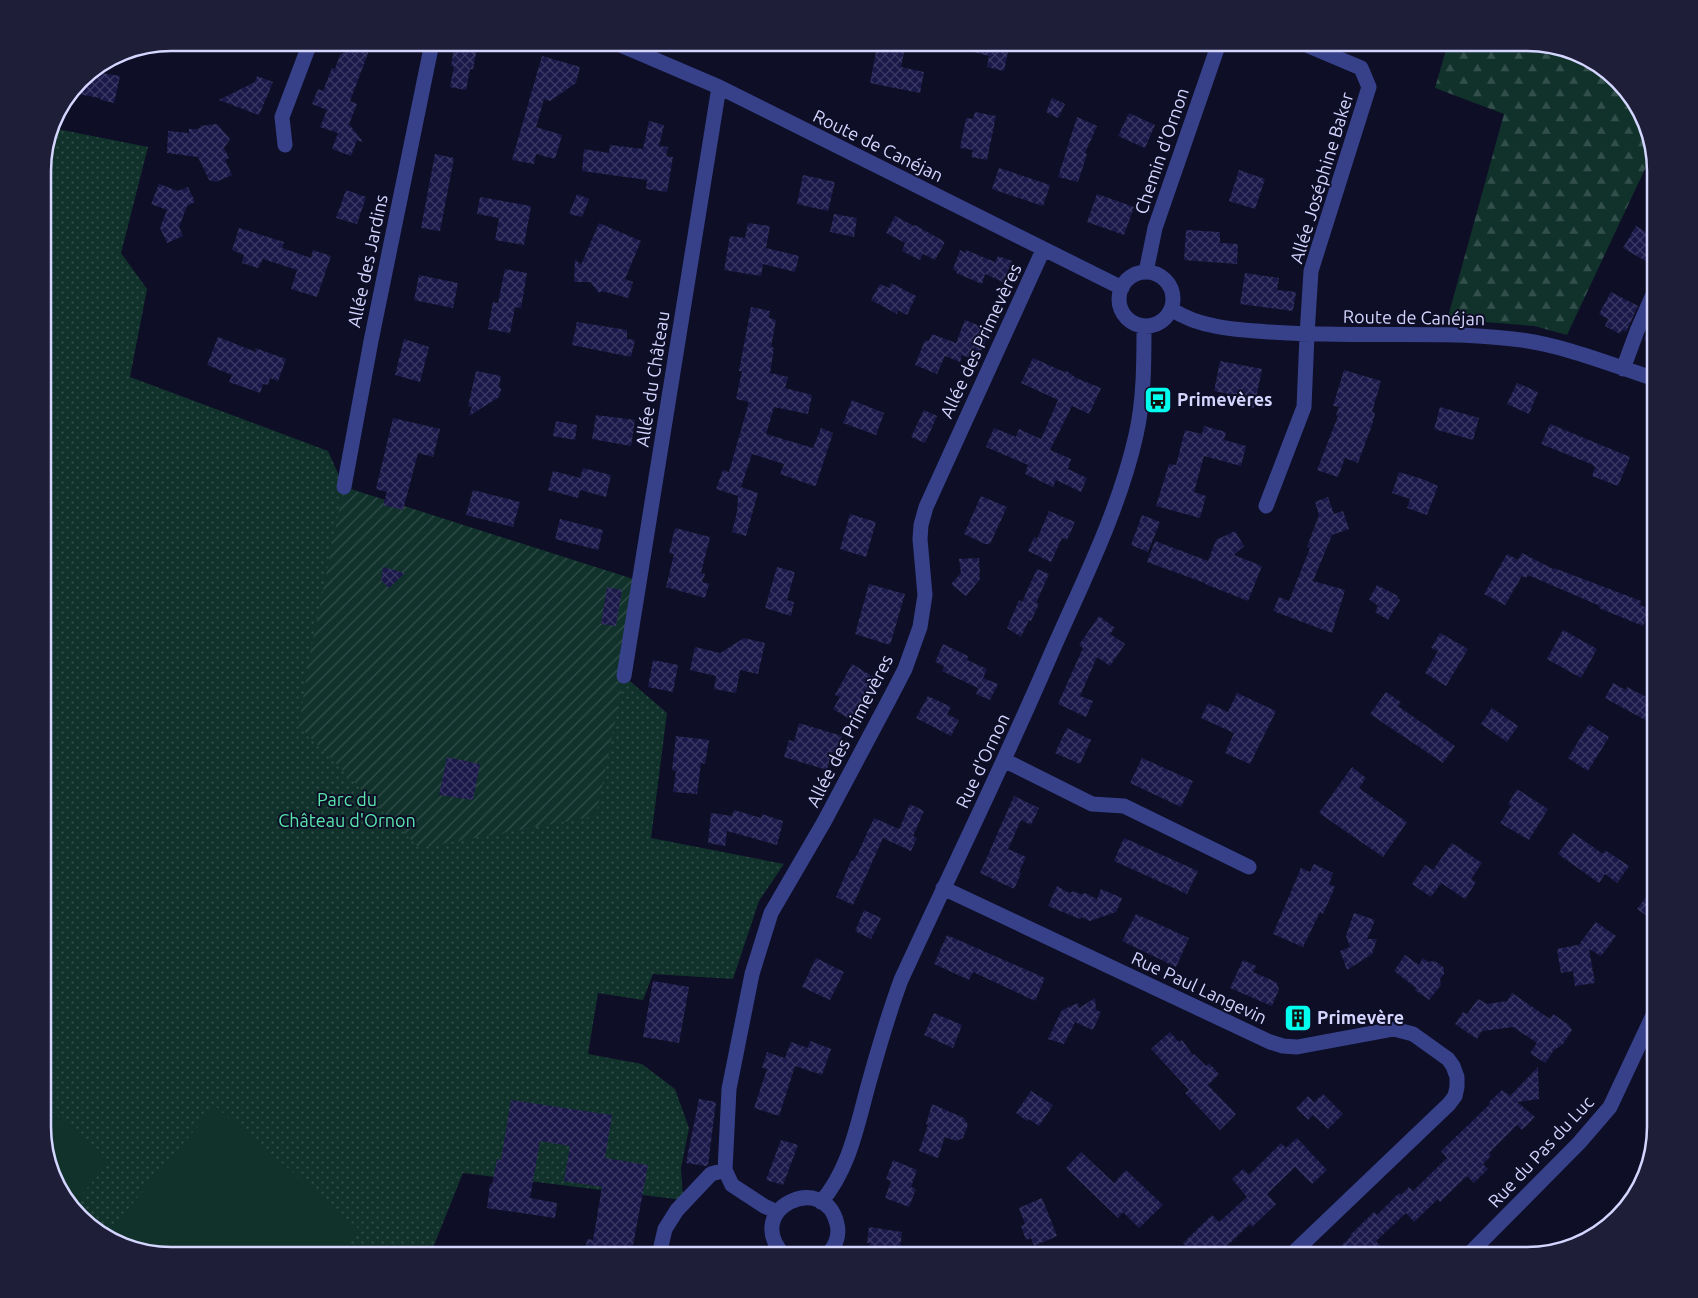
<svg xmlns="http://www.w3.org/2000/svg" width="1698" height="1298" viewBox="0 0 1698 1298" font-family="Ubuntu,sans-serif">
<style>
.grass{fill:url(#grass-dots)}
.forest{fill:url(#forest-firs)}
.garden{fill:url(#garden-furrows)}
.pitch{fill:#11322b}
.building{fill:url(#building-cross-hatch)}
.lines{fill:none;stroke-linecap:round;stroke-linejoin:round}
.minor{stroke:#364189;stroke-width:15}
.labels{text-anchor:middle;stroke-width:4;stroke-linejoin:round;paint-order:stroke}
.street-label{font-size:18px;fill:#d4d6ff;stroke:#0e0e27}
.poi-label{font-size:18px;font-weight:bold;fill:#d4d6ff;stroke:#0e0e27;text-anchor:start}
.park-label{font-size:18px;fill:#59e6ab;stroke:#0e0e27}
.rim{fill:none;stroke:#d4d6ff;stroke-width:2.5}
</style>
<defs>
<pattern id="grass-dots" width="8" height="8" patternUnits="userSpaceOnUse" patternTransform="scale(1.25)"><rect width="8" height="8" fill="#11322b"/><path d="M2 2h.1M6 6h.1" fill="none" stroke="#334f4b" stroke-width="1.8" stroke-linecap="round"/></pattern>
<pattern id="forest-firs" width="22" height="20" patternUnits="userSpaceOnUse" patternTransform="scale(1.25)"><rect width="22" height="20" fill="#11322b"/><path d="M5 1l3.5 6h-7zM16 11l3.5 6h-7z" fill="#334f4b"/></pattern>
<pattern id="garden-furrows" width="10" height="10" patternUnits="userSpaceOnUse" patternTransform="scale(1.25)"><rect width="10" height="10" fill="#11322b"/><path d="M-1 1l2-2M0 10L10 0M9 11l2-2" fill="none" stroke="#334f4b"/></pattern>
<pattern id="building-cross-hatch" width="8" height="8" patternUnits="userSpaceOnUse" patternTransform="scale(1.25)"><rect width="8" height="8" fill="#1b1949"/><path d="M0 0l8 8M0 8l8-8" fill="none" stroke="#3b3a64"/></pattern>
</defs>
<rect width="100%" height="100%" fill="#0e0e27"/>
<path class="grass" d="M52 128 148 147 121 253 147 289 130 377 328 451 344 487 639 581 624 676 667 713 651 838 784 864 759 901 733 979 653 974 643 1000 598 993 588 1054 642 1064 675 1089 689 1128 681 1168 683 1200 463 1173 430 1255H171L129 1249 92 1229 56 1184 43 1135V162Z"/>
<path class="forest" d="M1448 43H1527L1569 49 1606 69 1642 114 1652 154 1567 335 1534 326 1484 322 1446 324 1504 114 1435 88Z"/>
<path class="garden" d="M344 487 639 581 624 676 596 816 419 848 299 726 309 659Z"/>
<path class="pitch" d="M43 1105 110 1161 73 1205 56 1184 43 1135Z
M215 1106 359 1229 336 1255H171L129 1249 105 1236Z"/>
<path class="building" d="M455 42H478L473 70 470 69 466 90 450 87 454 66H451Z
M878 42H906L901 67 924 72 920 93 870 83Z
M958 42H1010L1004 71 987 67 989 56 957 48Z
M360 44 370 48 350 101 357 104 349 124 363 142 357 140 351 156 332 149 338 133 320 127 327 110 312 104 318 89 323 91 332 68 335 69 340 55Z
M542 56 580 67 576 83 550 101 544 99 536 127 562 135 555 159 536 154 534 164 512 160Z
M103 64 101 73 120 76 114 103 101 100 100 98 72 93 86 75Z
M257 76 273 82 259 115 219 100 255 82Z
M1052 98 1065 104 1058 118 1046 112Z
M975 112 996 116 987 160 971 157 973 150 960 148 966 118 973 119Z
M1129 113 1155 125 1145 148 1118 136Z
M1077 117 1097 126 1085 153 1087 154 1078 182 1058 177Z
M649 121 664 125 659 146 668 147 666 156 673 157 667 192 646 189 647 180 582 171 584 149 609 153 610 145 643 149Z
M217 124 230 139 224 148 229 158 225 160 232 175 216 182 209 180 198 157 167 153 168 131 189 133V129H198L201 126Z
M435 154 454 158 440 231 421 228Z
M999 168 1050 185 1043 206 992 189Z
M1239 170 1265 179 1255 209 1229 201Z
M803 175 835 182 828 211 797 204Z
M159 184 178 191 188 187 195 202 187 206 179 227 183 236 167 243 160 228 167 210 151 204Z
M346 190 366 197 357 224 336 218Z
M577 194 589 199 582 217 569 214Z
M1097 194 1134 207 1124 235 1087 222Z
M480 197 531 206 524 245 495 240 499 218 477 214Z
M834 214 857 218 854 237 830 232Z
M895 216 914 226 915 225 945 242 935 260 923 254 920 260 902 251 905 243 886 233Z
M599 223 641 241 625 279 633 282 628 298 602 291 599 293 590 282H574L575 259 581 265Z
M748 223 770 226 766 248 799 256 795 272 763 264 761 276 724 270 730 236 745 238Z
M1636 226 1656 238V267L1623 248Z
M239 228 284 242 282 248 311 258 313 250 331 256 317 297 291 289 297 270 263 259 258 268 242 263 244 255 232 250Z
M1186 230 1220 232V243L1238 244 1237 264 1184 260Z
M960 250 965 253 966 250 995 262 998 256 1012 261 1003 282 985 274 982 284 956 273 957 272 953 269Z
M505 269 527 273 521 308 515 307 510 333 488 329 493 302 498 303Z
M1245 273 1279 278 1277 290 1296 292 1293 311 1240 304Z
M419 275 458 283 453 308 414 300Z
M891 283 916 296 907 315 898 310 897 314 871 300 880 284 889 288Z
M1611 292 1638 306 1626 332 1622 330 1620 334 1605 326 1608 319 1599 314Z
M751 307 770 311 769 318 776 320 771 347 774 348 770 373 788 377 785 388 812 395 808 414 774 407 766 434 813 448 821 428 833 433 816 485 814 486 780 474 784 464 752 454 741 487 758 493 746 536 732 532 737 512 738 496 716 489 723 470 729 472 749 402 736 399 742 371H739Z
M1654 315 1656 316V345L1644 340Z
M965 320 982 327 981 329 989 332 982 350 973 351 970 358 962 355 960 362 945 356 937 374 915 365 925 340 929 341 932 334 956 343Z
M577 322 627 330V339L635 340 631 357 572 345Z
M218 337 256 352 255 348 286 359 278 381 270 378 268 385 263 384 260 393 229 382 232 375 207 365Z
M404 339 429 347 420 382 395 375Z
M1033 358 1064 372 1067 371 1076 378 1101 388 1089 414 1072 406 1050 450 1071 459 1068 469 1087 478 1081 492 1056 480 1053 487 1025 474 1028 465 986 447 994 428 1016 437 1019 429 1041 439 1058 400 1021 383Z
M1220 361 1262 369 1254 408 1237 405 1239 396 1214 391Z
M1344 370 1381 381 1372 412 1375 413 1372 425 1358 463 1345 458 1338 477 1317 470 1338 416 1336 415 1339 407 1333 406Z
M476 371 501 376 499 386 501 389 499 397 469 416 472 407 468 406Z
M1517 383 1538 392 1529 414 1507 404Z
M852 400 884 413 876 435 843 423Z
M1440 407 1479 418 1473 440 1434 429Z
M924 410 937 416 925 443 911 437Z
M596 415 635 420 631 446 592 439Z
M393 418 440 429 433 457 418 453 403 510 383 505 387 492 376 489Z
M556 421 577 425 575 440 553 436Z
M1550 424 1630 457 1618 486 1592 476 1595 467 1591 464 1541 444Z
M1204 426 1226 432 1224 440 1246 446 1241 466 1204 456 1194 492 1206 496 1200 518 1156 506 1169 464 1176 465 1185 430 1202 434Z
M583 468 611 475 606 497 580 490 578 498 548 490 553 471 580 478Z
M1399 472 1425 480 1438 486 1427 515 1407 508 1410 499 1392 493Z
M473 490 520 502 513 527 466 515Z
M981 496 1007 507 990 544H985L964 534Z
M1328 497 1334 514 1343 511 1349 529 1332 535 1313 581 1345 590 1332 633 1273 611 1279 597 1289 601 1310 548 1307 547 1319 515 1315 502Z
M1049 511 1075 522 1067 540 1062 538 1051 562 1028 551 1034 537 1037 539Z
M850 514 876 522 866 557 840 549Z
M1142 515 1160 522 1148 552 1131 545Z
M560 519 603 530 598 550 555 539Z
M675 528 710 537 701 573 705 574 702 582 709 584 705 598 666 587 674 554 669 553Z
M1235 531 1244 546 1234 555 1262 566 1248 601 1205 584V583L1147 562 1155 541 1208 561 1216 540Z
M1522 553 1553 569 1554 568 1641 601 1640 605 1650 609 1643 626 1599 608 1600 606 1528 575 1526 578 1522 576 1505 605 1484 594 1507 554 1518 560Z
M979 558 980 579 966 596 951 584 961 573 959 559Z
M383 567 405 573 389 588 381 580Z
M777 567 795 572 787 600 794 602 791 616 765 608Z
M1037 569 1049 574 1036 603 1039 604 1031 621 1029 620 1021 637 1007 628 1019 600 1022 602Z
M869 584 905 594 890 645 855 634Z
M1377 585 1398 596 1397 598 1400 600 1388 620 1375 612 1378 606 1369 599Z
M607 587 622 590 616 626 601 624Z
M1099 616 1115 628 1110 634 1125 644 1110 666 1097 657 1080 696 1093 701 1086 717 1058 704 1083 648 1079 645Z
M1563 630 1597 649 1581 678 1547 659Z
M1440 633 1468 649 1446 686 1425 673 1438 651 1431 648Z
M744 638 765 643 758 674 740 670 736 693 714 689 716 676 690 670 695 647 720 653Z
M943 644 968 656 967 660 987 669 983 678 998 684 990 700 976 694 983 678 978 688 942 671 944 666 935 662Z
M653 660 678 665 673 692 648 687Z
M852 664 877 679 853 721 833 709 840 697 835 695Z
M1613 683 1626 690 1627 687 1656 702V726L1605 698Z
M1386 692 1401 702 1398 706 1455 746 1443 763 1370 714Z
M1237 693 1276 711 1250 764 1225 753 1234 733 1201 718 1208 703 1228 712Z
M928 696 951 707 947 714 959 720 951 736 916 718Z
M1492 708 1518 726 1507 742 1481 724Z
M799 723 842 736 836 753 832 752 827 770 784 757 789 740 794 742Z
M1589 724 1609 737 1588 771 1568 758Z
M1067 728 1091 740 1080 764 1055 753Z
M676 736 709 740 705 764 701 763 697 794 673 792 676 771 672 770Z
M447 757 480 764 473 800 439 795Z
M1142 758 1193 781 1181 807 1130 783Z
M1352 767 1366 778 1359 788 1407 822 1383 857 1319 813Z
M1517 789 1548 809 1529 840 1500 823 1511 806 1508 804Z
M1014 796 1039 808 1031 825 1021 820 1008 849 1026 857 1019 872 1021 873 1014 889 980 873Z
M910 804 924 811 913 836 917 838 911 851 883 838 853 905 836 897 851 861H853L858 853 874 818 899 829Z
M734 810 761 818 762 814 783 821 777 845 727 831 725 846 708 843 711 813 732 816Z
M1573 833 1603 854 1605 850 1629 866 1617 883 1605 874 1599 883 1558 854Z
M1124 838 1198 871 1187 894 1114 861Z
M1452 843 1482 863 1471 879 1476 882 1465 899 1441 883 1431 897 1412 884 1425 865 1433 870Z
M1314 864 1333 873 1329 884 1335 887 1323 914 1320 912 1303 947 1273 934 1301 868 1310 872Z
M1656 884V922L1637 909Z
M1057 886 1069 893 1074 891 1081 895 1085 893 1097 899 1101 889 1122 898 1116 912 1090 921 1082 917 1080 919 1048 906Z
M864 910 881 918 871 939 855 931Z
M1354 913 1375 920 1367 939H1377L1372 954 1347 970 1340 951 1350 947 1346 936Z
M1136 914 1189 938 1176 967 1122 941Z
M1596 922 1616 936 1601 956 1589 949 1595 983 1575 986 1573 971 1561 973 1557 949 1582 944 1580 943Z
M947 935 1045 978 1035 1001 973 972 969 980 934 964Z
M1405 955 1419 965 1423 958 1428 962 1435 961 1444 968V974L1440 979 1441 985 1429 1000 1415 990 1416 988 1394 971Z
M816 958 844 972 830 1000 802 987Z
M1243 960 1256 966 1253 972 1276 982 1279 989 1272 1006 1230 988Z
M653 981 689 987 679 1043 643 1037Z
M1512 993 1550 1019 1553 1014 1569 1025 1572 1030 1563 1044 1554 1050 1545 1063 1530 1053 1537 1043 1513 1027 1482 1031 1477 1039 1455 1024 1463 1012 1467 1014 1478 999 1487 1004 1507 1001Z
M1095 998 1096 1010 1101 1012 1093 1030 1075 1022 1064 1044 1048 1039 1062 1010 1078 1003 1079 1008Z
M934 1013 962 1025 953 1048 924 1035Z
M1170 1032 1179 1042 1182 1040 1193 1055 1194 1054 1206 1066 1209 1063 1219 1074 1208 1085 1236 1114 1220 1130 1185 1093 1189 1090 1151 1049Z
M810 1041 831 1049 822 1075 795 1066 779 1116 754 1108 767 1069 762 1068 767 1052 785 1058 791 1042 808 1048Z
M1538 1067 1539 1099 1517 1102 1535 1117 1522 1130 1517 1125 1489 1153 1491 1156 1483 1164 1488 1169 1474 1183 1467 1176 1440 1202 1438 1199 1414 1222 1406 1213 1376 1241 1390 1256H1347L1340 1247 1351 1236 1350 1235 1374 1212 1377 1215 1399 1193 1401 1195 1409 1187 1413 1191 1447 1158 1441 1151 1490 1104 1489 1102 1502 1090 1510 1096Z
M1031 1091 1053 1105 1039 1126 1029 1119 1027 1121 1016 1113Z
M1323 1094 1343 1114 1328 1129 1313 1115 1308 1120 1296 1108 1308 1096 1314 1102Z
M699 1099 716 1102 708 1165 706 1166 686 1163Z
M511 1100 612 1115 605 1158 648 1165 631 1256H584L587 1239 593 1240 602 1187 564 1181 570 1146 540 1141 530 1198 557 1203 555 1218 487 1208 490 1184 492 1185 497 1159 501 1160Z
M932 1104 964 1118 968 1125 963 1138 956 1141 945 1137 938 1158 919 1151 928 1125 926 1124Z
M1297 1138 1327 1170 1312 1184 1295 1167 1267 1194 1276 1204 1252 1227 1250 1224 1226 1247 1235 1256H1196L1183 1243 1212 1215 1219 1222 1247 1197 1232 1179 1243 1169 1249 1175 1281 1143 1286 1148Z
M781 1140 798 1145 783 1185 766 1180Z
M1081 1152 1114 1183 1126 1170 1163 1205 1139 1228 1123 1212 1118 1218 1066 1168Z
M893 1160 917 1170 911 1187 916 1189 909 1207 885 1198 891 1181 886 1179Z
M1042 1198 1057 1236 1034 1246 1031 1238 1026 1240 1021 1226 1025 1224 1019 1208Z
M869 1227 902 1232 899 1256H868L870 1243H867Z"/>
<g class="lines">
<path class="minor" d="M616 43 719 87 1122 288
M285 145 282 117 310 43
M1146 272 1155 228 1219 43
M1119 299a27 27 0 1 1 54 0a27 27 0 1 1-54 0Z
M1171 309C1199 328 1237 330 1270 332 1350 338 1433 330 1513 339 1561 344 1609 364 1655 379
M1623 369 1637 331 1655 290
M344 487 371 341 432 43
M1266 506 1304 407 1307 335 1311 271 1369 87 1361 68 1302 43
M624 676 719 87
M1004 760 1092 804 1124 806 1249 867
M943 888 1270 1042 1283 1046 1297 1047 1394 1029 1413 1034 1448 1059 1453 1066 1457 1077V1087L1455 1096 1449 1104 1291 1255
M821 1202C849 1170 857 1126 868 1086 878 1050 888 1015 901 980 951 871 1004 764 1051 654 1082 583 1119 511 1136 435 1144 400 1144 363 1144 326
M777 1212 764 1206 732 1185 725 1170 729 1089 752 974 771 913 824 822 891 696 905 669 920 627 925 595 920 539 921 525 926 507 1043 250
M659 1255 665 1229 677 1210 711 1174 725 1170
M784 1255C741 1209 825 1170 837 1224 840 1236 835 1248 826 1255
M1468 1255 1579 1143 1610 1107 1655 1011"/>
</g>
<defs>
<g id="bus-square" transform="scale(1.4375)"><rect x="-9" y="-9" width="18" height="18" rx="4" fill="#0fe" stroke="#0e0e27"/><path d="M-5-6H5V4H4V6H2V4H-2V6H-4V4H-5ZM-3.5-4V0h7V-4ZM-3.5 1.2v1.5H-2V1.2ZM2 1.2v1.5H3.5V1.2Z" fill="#111"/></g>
<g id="building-square" transform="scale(1.4375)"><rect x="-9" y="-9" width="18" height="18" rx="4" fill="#0fe" stroke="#0e0e27"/><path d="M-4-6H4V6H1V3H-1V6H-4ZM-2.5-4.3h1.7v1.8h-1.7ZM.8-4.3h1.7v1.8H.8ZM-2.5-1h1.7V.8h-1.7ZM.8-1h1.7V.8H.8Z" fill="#111"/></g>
</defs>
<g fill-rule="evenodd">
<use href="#bus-square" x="1158" y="400"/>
<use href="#building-square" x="1298" y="1018"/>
</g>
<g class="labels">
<g class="street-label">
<text transform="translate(878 146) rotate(26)" y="6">Route de Canéjan</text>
<text transform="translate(1162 151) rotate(-71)" y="6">Chemin d'Ornon</text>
<text transform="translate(1322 178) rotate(-73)" y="6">Allée Joséphine Baker</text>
<text transform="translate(368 261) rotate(-78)" y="6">Allée des Jardins</text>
<text transform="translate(1414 318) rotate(1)" y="6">Route de Canéjan</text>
<text transform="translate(981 341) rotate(-65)" y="6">Allée des Primevères</text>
<text transform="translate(653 379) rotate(-81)" y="6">Allée du Château</text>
<text transform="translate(850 731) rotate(-63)" y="6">Allée des Primevères</text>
<text transform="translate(983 761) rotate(-65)" y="6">Rue d'Ornon</text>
<text transform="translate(1199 988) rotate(25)" y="6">Rue Paul Langevin</text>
<text transform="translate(1541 1152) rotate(-47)" y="6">Rue du Pas du Luc</text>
</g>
<g class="poi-label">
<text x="1177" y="406">Primevères</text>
<text x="1317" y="1024">Primevère</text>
</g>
<g class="park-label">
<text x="347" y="806">Parc du<tspan x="347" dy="21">Château d'Ornon</tspan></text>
</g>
</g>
<path d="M0 0H1698V1298H0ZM171 51H1527A120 120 0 0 1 1647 171V1127A120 120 0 0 1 1527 1247H171A120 120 0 0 1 51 1127V171A120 120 0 0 1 171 51Z" fill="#1e1e38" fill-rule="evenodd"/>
<path class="rim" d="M171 51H1527A120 120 0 0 1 1647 171V1127A120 120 0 0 1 1527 1247H171A120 120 0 0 1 51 1127V171A120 120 0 0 1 171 51Z"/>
</svg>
